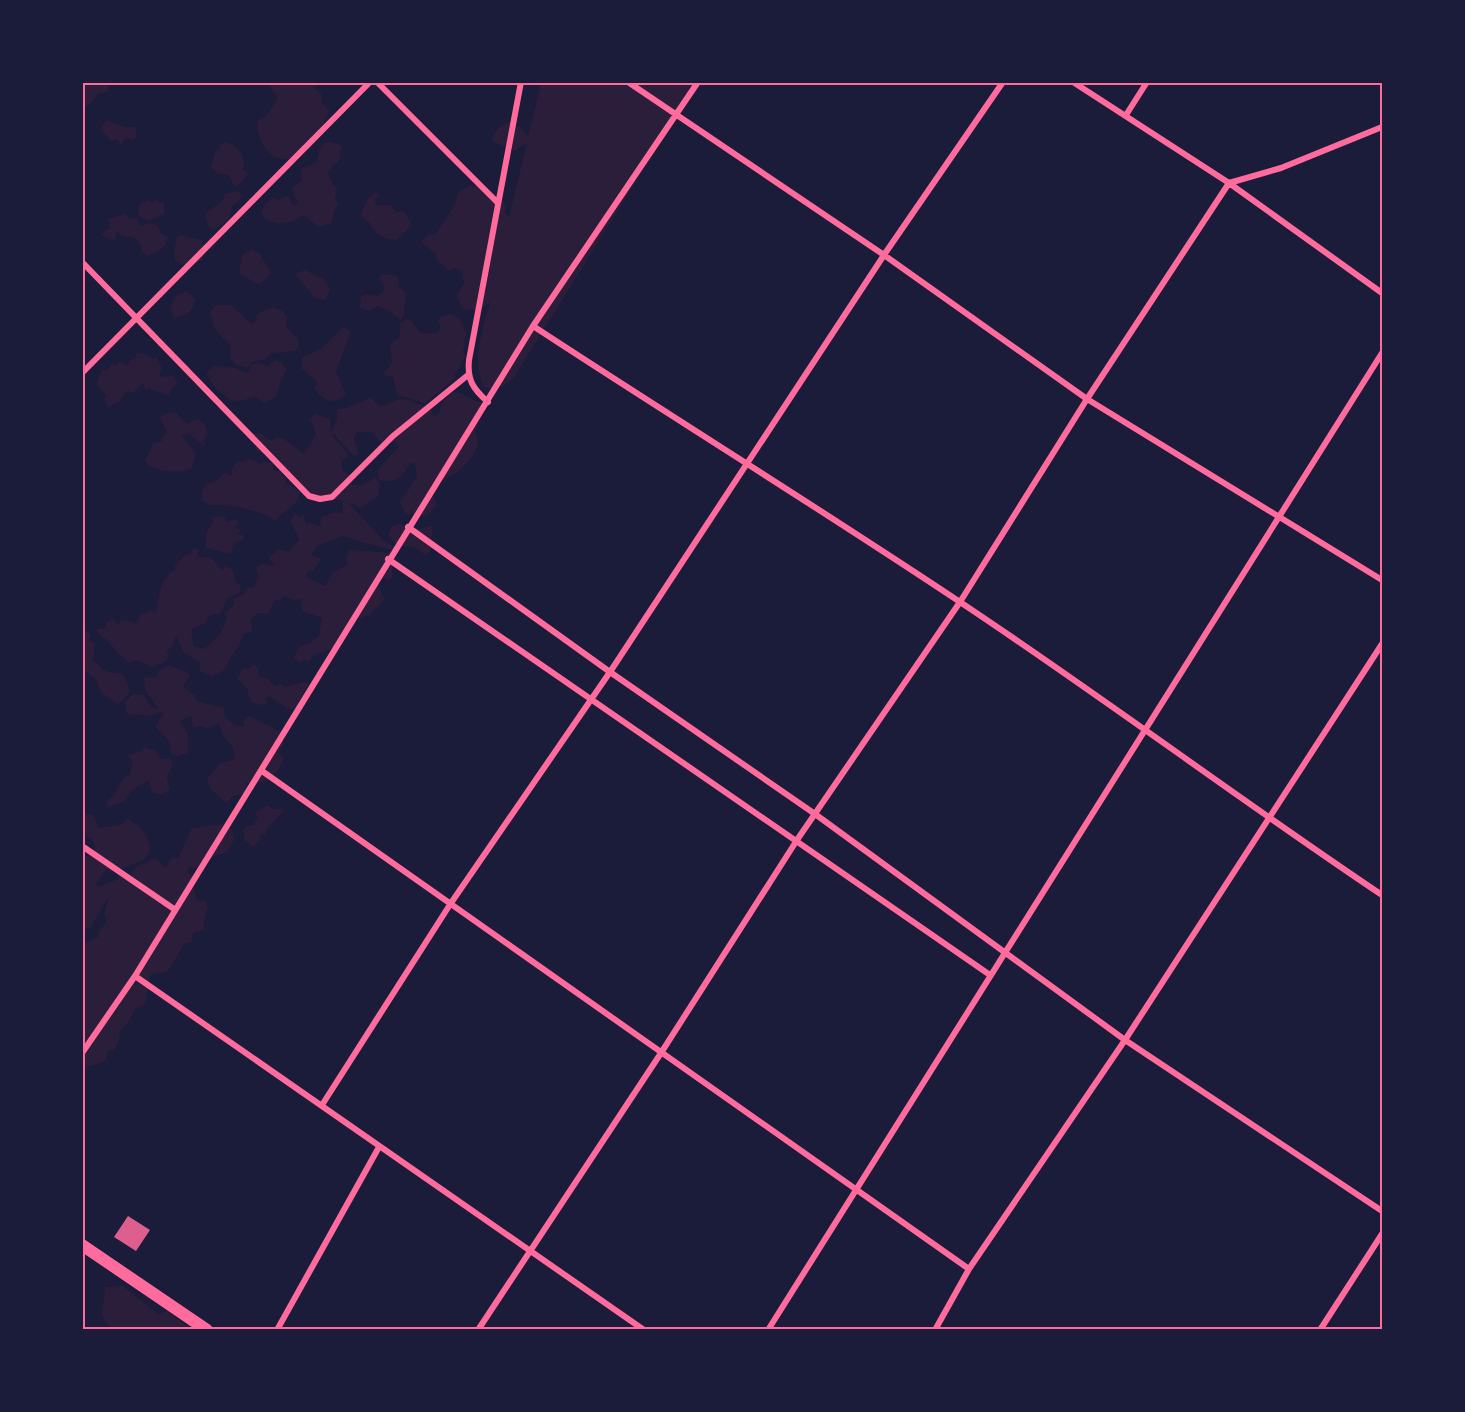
<svg xmlns="http://www.w3.org/2000/svg" width="1465" height="1412" viewBox="0 0 1465 1412" font-family="Ubuntu,sans-serif">
<style>
.green{fill:#2a1e3b}
.building{fill:#dd5f8e}
.lines{fill:none;stroke-linecap:round;stroke-linejoin:round}
.minor{stroke:#ff6b9d;stroke-width:6}
.secondary{stroke:#ff6b9d;stroke-width:12}
.neatline{fill:none;stroke:#ff6b9d;stroke-width:2}
</style>
<rect width="100%" height="100%" fill="#1b1b3a"/>
<path class="green" d="M82 83H108L109 92 100 93 86 107 83 105Z
M266 83H320L314 88 321 93V102L330 111 324 120C328 135 303 158 289 159 269 162 255 137 257 121L265 117 278 98Z
M541 83H697L515 376C505 386 499 391 484 387 471 360 483 330 490 302L481 309 463 310 456 296 464 284 462 271 454 268 449 271 436 259V254L421 243 427 235 436 233C445 218 455 209 458 192L471 185C486 188 510 194 505 213L509 217 527 143 515 151 492 141C493 130 501 125 511 121L512 126 520 127 528 136Z
M106 120C113 123 128 128 135 127L137 135 133 141 126 138 120 145 117 139 112 141 100 130Z
M331 141 342 146 339 162 333 165 328 173 333 185 337 188 335 199 339 203 334 212 332 223 319 227 303 215C292 224 270 228 261 213L264 205 273 198 279 200 286 196 290 198 292 205 298 204 292 188 302 180 301 169 317 162C319 151 320 143 331 141Z
M224 142C237 143 245 155 244 167L241 168 249 174 237 186 233 185 229 175 218 174 211 168 215 151 219 150 220 145Z
M238 191 242 196 238 202 233 205 228 221 213 230 208 225 205 214 222 201 225 194Z
M376 192 379 195 375 199 376 205H391L397 212 404 211 412 225 397 240C385 239 374 235 370 223L360 216 368 198Z
M156 199 160 203H164V214L149 221 138 216 139 204 149 200 153 203Z
M125 214 130 219 136 217 140 226 148 223 157 225 161 233 168 237 165 246 149 256 142 253 141 246 135 238 122 236 117 232 114 241 101 235 110 227 109 219Z
M181 235 202 240V244L206 245 203 260 186 266 175 261 174 251 177 237Z
M251 250 259 253 272 273 259 285 239 273 242 255Z
M305 270 324 279 330 290 326 300 316 299 294 274Z
M383 274 396 276 400 282 398 286 406 293 404 316 400 320 388 310 377 306 370 311 360 308 361 296C371 292 378 301 385 289L379 278Z
M186 291 195 299C192 314 188 314 174 318L170 307 176 296Z
M231 305 251 323 257 321 256 315C266 308 278 303 287 316L286 326 298 339 299 346 295 351 272 353 266 359 251 363 247 368 235 364 230 357 231 347 214 328 210 312 216 305Z
M451 314 460 319 467 334 463 341 466 344 463 351 466 356 454 375 455 379 425 403C414 402 408 395 397 396L393 377 382 375 392 363 390 345 400 337V323L406 319 412 321 420 333H437L441 328 438 322 440 317Z
M343 327 351 331 350 334 336 372 346 394C334 406 325 401 314 389L317 382 302 369V358L322 348Z
M143 353 152 359 156 357 162 368 159 375 163 377 173 375 178 384 170 390 169 396 148 388 146 391 143 383 133 393 127 391 119 402 108 407 104 400 106 396 96 384 102 370 108 369 111 364 116 366 119 361 128 366 129 361 136 358V354Z
M275 360 281 362 287 370C283 377 277 388 277 396L264 403 256 397C250 398 242 401 236 401 226 401 209 382 206 373L214 366 236 368 246 373 250 371V365L260 363 267 366Z
M454 392C465 393 472 402 481 402 484 415 476 422 476 433 476 436 478 439 478 442 477 461 447 481 431 485L430 493 435 499 436 506 427 516 405 513 400 502 417 477 415 463H411C403 476 395 485 379 480L377 471 399 446 394 441 383 445 372 432H357L354 439 359 453 354 456 332 433C335 443 346 447 348 457L341 462 343 471 352 476V485H363L376 477 380 484 378 496 361 508 347 502C359 514 369 524 380 537 384 542 391 543 395 548V551L388 549 342 536 317 546 311 554 321 559 313 571H308L306 577 325 586 333 572 348 565 346 559 349 550 392 553V578L387 581 380 575C378 584 380 592 385 599L370 615 351 620 344 633 350 635 340 641 337 647 314 655 310 660H303L300 663 293 659 299 646 310 643 319 636 322 618 302 611 301 599 293 600 285 596 280 601 275 600 268 614 258 613 251 619 252 632 243 634C242 647 229 655 226 669L213 676 200 671V663L183 652 176 635 173 646 166 651 169 654 167 661 152 667 136 660 130 663C116 655 112 641 98 634L97 629H106V622L113 619 118 625 120 621 127 620 136 624 140 615 151 610 156 612C160 596 159 578 175 570V565L185 555 191 553 193 548 199 550 198 556 212 558 222 570 226 566 233 570 235 582 241 585 239 593 227 599 220 615 213 614 207 618 205 624 194 627 191 631 194 646 204 649 221 633 227 617 224 614 234 605V599L244 594 247 588 254 587 259 577 256 568 261 564 276 566 268 558 279 549 289 552 299 539 290 520 296 513 300 518 303 513 307 526 308 522 320 526 321 517 338 512 343 514V501L307 494 268 456 257 451 251 438 253 434 261 433 270 441 276 437 284 439 304 454 316 434 310 419 315 414 330 419 331 432 337 420V409C351 409 359 402 371 397L379 406C388 405 394 399 404 399 413 400 418 406 429 406L434 416 438 414 443 401Z
M175 412 187 423 198 419 205 425 208 434 203 441 206 445H203L188 433 182 436 196 454 191 469C179 475 151 471 145 461L153 444 162 441 161 438 167 433 160 417 166 413Z
M251 459 261 464 265 461 273 464 274 471H280L286 479V483L300 492C298 507 284 509 276 521 256 508 232 505 209 505L202 500V491L207 483 214 482 225 472 232 476V469L236 463Z
M224 516 227 522 235 519 240 523 234 527 241 530 238 534 243 535 244 539 232 544 234 546 231 554 205 548 207 531 213 524 212 517Z
M399 524 419 529 433 525 430 552 425 555 413 546H397L388 535 392 526Z
M84 630 91 634 89 640 95 645 93 660C98 663 100 667 104 670 118 678 123 663 130 692L118 705 101 692 96 680 84 670Z
M254 664 258 668V676L268 679 275 686 280 683 285 687 305 682 309 684 295 710 288 709 270 697 266 698V704L260 705 251 702 247 692 248 689 237 678 243 669H248Z
M170 665 191 675 183 686 194 695 198 702 224 707 225 717 235 725 244 726 243 722 249 716 281 732 284 744 277 753 284 757C280 775 263 786 245 783L247 786 244 794 233 796 227 803 210 789 207 779 220 763 230 761 235 758 232 745 223 736 219 723 208 729 201 726 193 728 191 716 180 721 188 734V753L177 756 171 754 169 741 155 726 163 715 162 712 151 716 127 714 125 702 133 694 144 695 151 707 159 709 145 690 144 678 157 677 159 670Z
M144 747 156 751 160 759 169 758 173 762 167 778 170 790 162 795 152 793 149 780 131 791 124 802 107 807V801L114 795 124 777 130 775 132 762 128 755 142 751Z
M267 805 274 809 282 808 283 812 267 828 265 835H260L261 839 253 847 244 839 245 835 241 831 247 826 257 824 253 822 258 818 255 813Z
M93 814 99 828 121 825 127 819C142 824 163 852 139 862 131 865 121 868 112 872L106 869 96 884 101 886 120 878 117 872 131 875 136 867 155 858 166 867 171 858H178L192 828 222 824 232 830 234 840 227 852 216 855 200 869 189 867 188 873 192 876 196 900 205 901 208 907 203 925 206 930 193 933 192 942 185 943 168 971 150 975 145 1004 136 1008 125 1027 120 1030 119 1041 114 1050 108 1051 106 1061 83 1069V944L98 937 99 930 107 923 104 914 109 896 90 929 83 928V856H87L95 848 92 839 83 833V815Z
M123 1286 158 1314 167 1311 191 1329H111L102 1316 105 1287Z"/>
<path class="building" d="M128 1216 150 1230 136 1251 114 1237Z"/>
<g class="lines">
<path class="minor" d="M377 82 497 202
M628 82 884 255 1087 399 1382 580
M1073 82 1229 183 1382 293
M1126 115 1147 82
M82 262 309 496 320 499 332 497 393 436 468 375
M533 326C675 419 819 508 960 602 1103 697 1240 800 1382 895
M82 373 370 82
M488 402C473 389 467 380 469 360L521 82
M408 527 610 672 815 814 1125 1040 1382 1211
M388 559 990 975
M262 771 969 1269
M82 846 174 909
M135 976 644 1330
M82 1053 135 976 533 326 698 82
M322 1105 451 903 610 672 884 255 1003 82
M277 1330 379 1147
M478 1330 661 1053 797 840 960 602 1087 399 1229 183 1281 168 1382 127
M768 1330 1382 353
M935 1330 969 1269 1125 1040 1382 644
M1320 1330 1382 1234"/>
<path class="secondary" d="M82 1245 207 1330"/>
</g>
<rect width="1465" height="1412" fill="none" stroke="#1b1b3a" stroke-width="168"/>
<rect x="84" y="84" width="1297" height="1244" class="neatline"/>
</svg>
